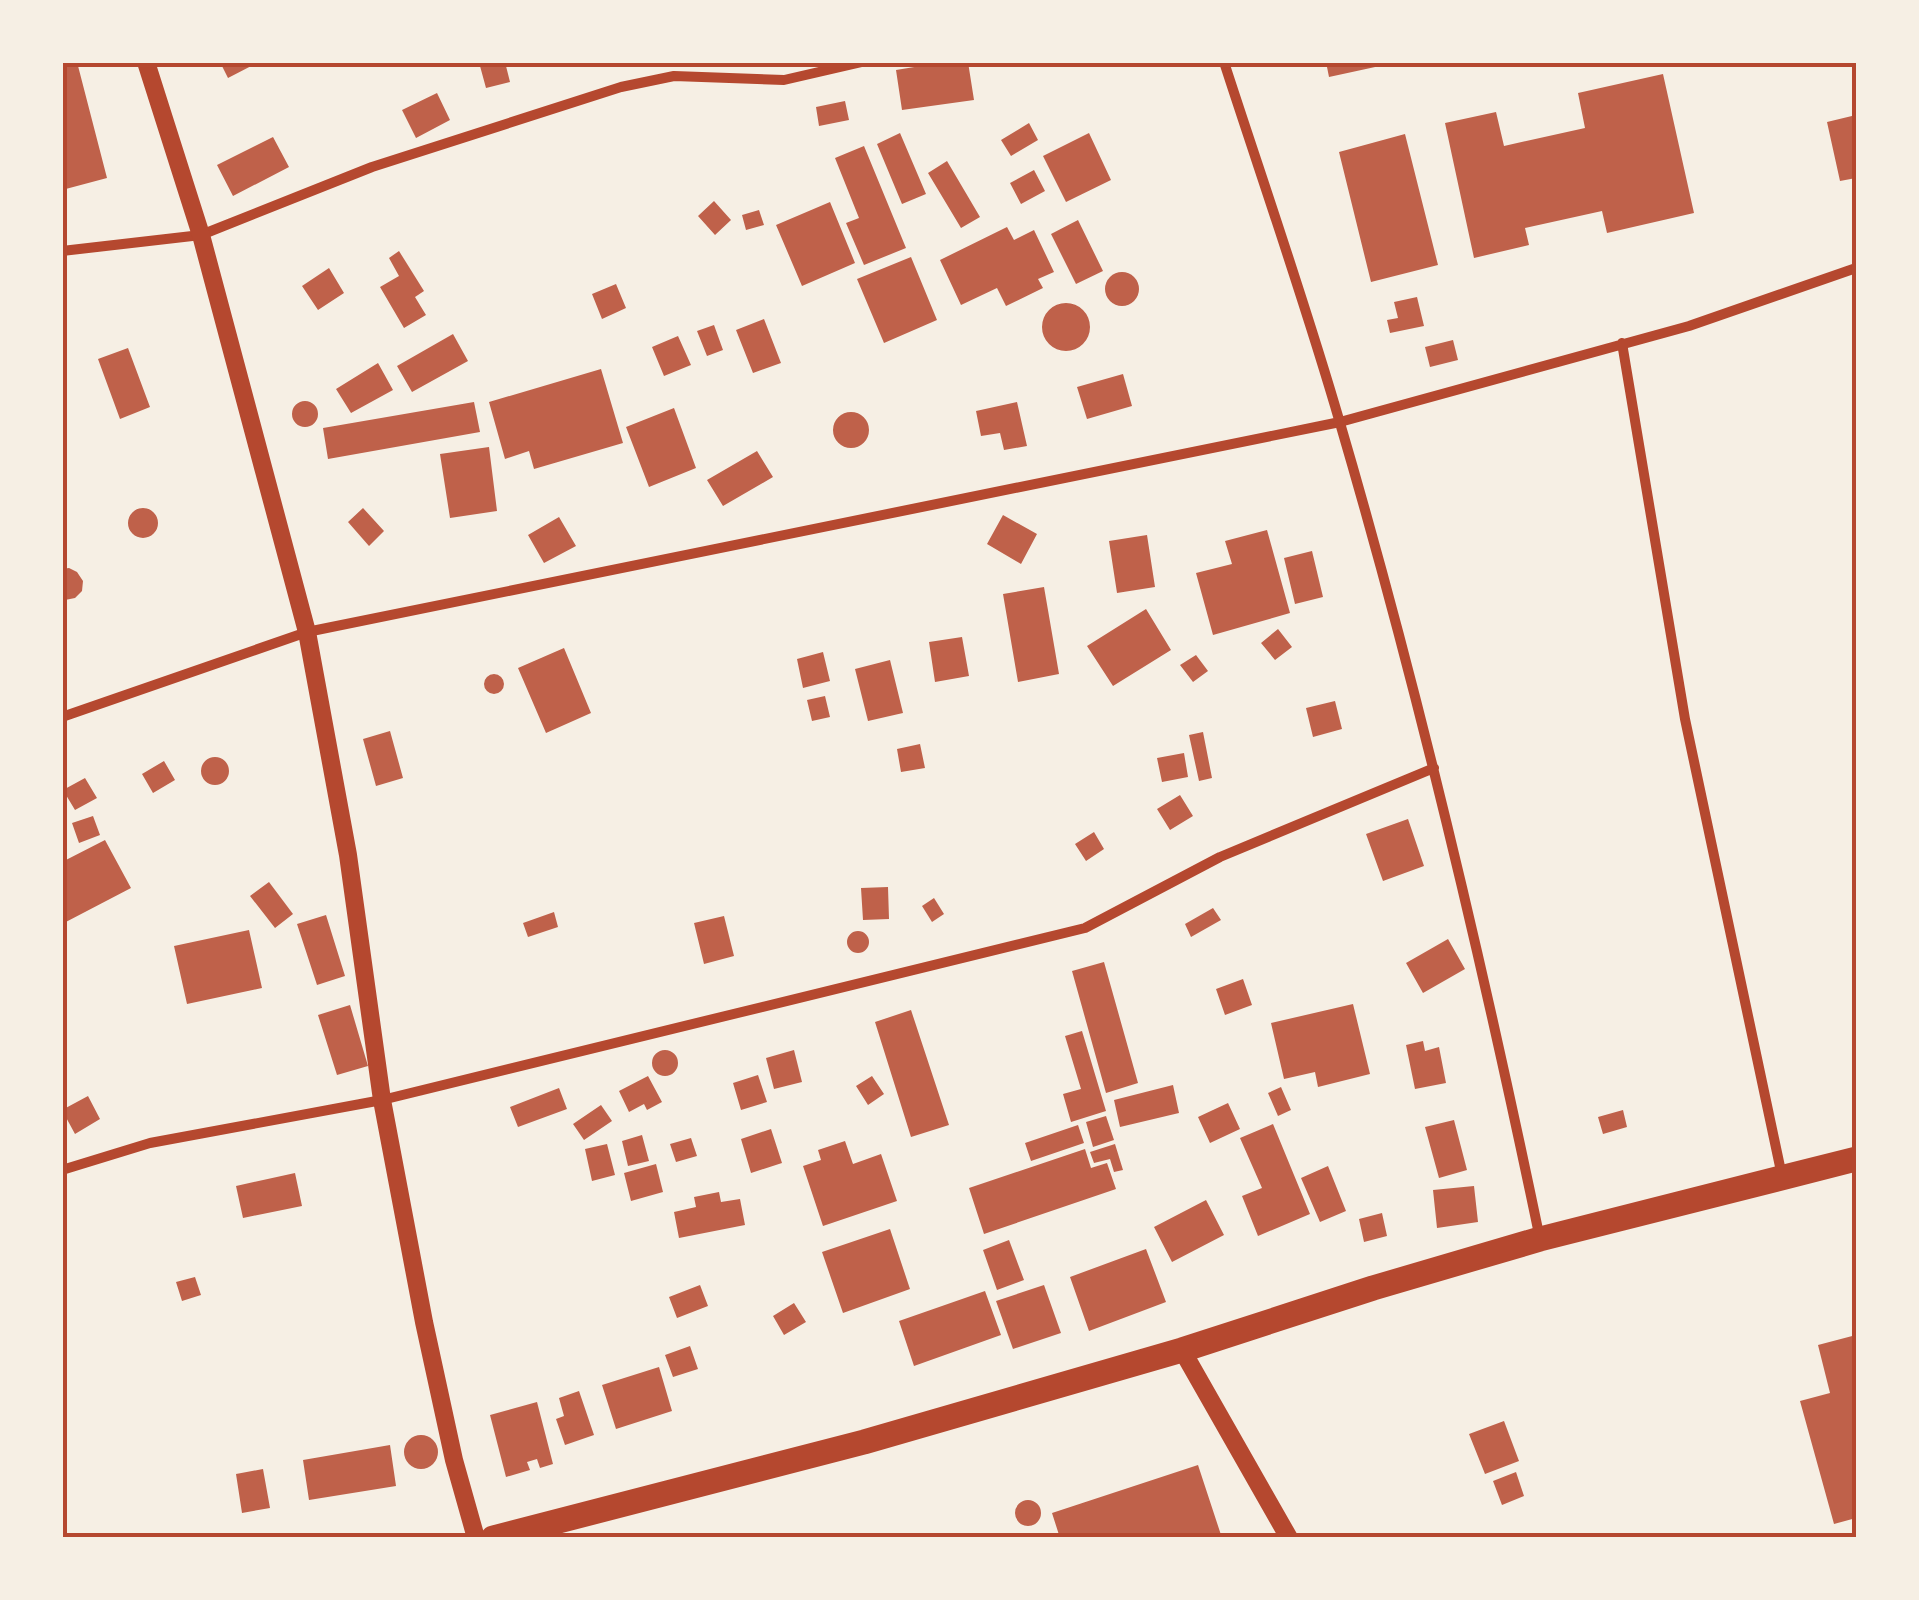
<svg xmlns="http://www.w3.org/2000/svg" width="1919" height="1600" viewBox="0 0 1919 1600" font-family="'Playfair Display',serif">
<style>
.building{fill:#bf614a}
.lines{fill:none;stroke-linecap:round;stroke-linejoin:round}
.minor{stroke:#b5482f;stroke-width:10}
.tertiary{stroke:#b5482f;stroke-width:18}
.primary{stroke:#b5482f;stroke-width:25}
.neatline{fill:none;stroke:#b5482f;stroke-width:4}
</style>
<rect width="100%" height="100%" fill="#f6efe4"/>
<path class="building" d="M62 62H77L107 178 62 190Z
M220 62H259L228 78Z
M492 62H505L510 82 486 88 480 66Z
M945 62H968L974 100 902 110 896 70Z
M1326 62H1389V64L1329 77Z
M1663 74 1694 213 1607 233 1602 211 1525 228 1529 245 1474 258 1445 123 1496 112 1504 146 1585 128 1578 93Z
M437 93 450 120 416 138 402 110Z
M845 101 849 120 819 126 816 107Z
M1856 115V178L1840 181 1827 122Z
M1029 123 1038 140 1011 156 1001 140Z
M900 133 926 194 902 204 877 144Z
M1089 133 1111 180 1066 202 1043 156Z
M1405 134 1438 265 1371 282 1339 152Z
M273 137 289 167 233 196 217 165Z
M864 146 906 248 864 265 846 223 859 218 835 158Z
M947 161 980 217 961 228 928 173Z
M1034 170 1045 191 1021 204 1010 183Z
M714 201 731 220 715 235 698 216Z
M830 202 855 263 802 286 776 225Z
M759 210 764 225 746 230 742 215Z
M1078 220 1103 271 1076 284 1051 234Z
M1007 227 1014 240 1034 230 1054 272 1038 279 1043 288 1006 306 997 288 961 305 940 260Z
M399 251 424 291 415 297 426 315 404 328 380 287 399 276 389 258Z
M911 257 937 320 884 343 857 279Z
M329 268 344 293 318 310 302 286Z
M1105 289a17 17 0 1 1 34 0a17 17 0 1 1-34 0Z
M616 284 626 308 602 319 592 294Z
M1417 297 1424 326 1390 333 1387 320 1398 318 1394 302Z
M1042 327a24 24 0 1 1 48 0a24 24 0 1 1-48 0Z
M764 319 781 363 753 373 736 330Z
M714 325 723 350 707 356 697 331Z
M453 334 468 361 412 392 397 366Z
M678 336 691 365 664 376 652 347Z
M1453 340 1458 360 1430 367 1425 347Z
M128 348 150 407 120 419 98 359Z
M378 363 393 390 351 413 336 389Z
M601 369 623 443 534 469 529 451 505 459 489 402Z
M1123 374 1132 406 1087 419 1077 387Z
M292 414a13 13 0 1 1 26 0a13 13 0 1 1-26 0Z
M474 402 480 432 328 459 323 428Z
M1017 402 1027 446 1004 450 1000 433 981 436 976 411Z
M674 408 696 468 649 487 626 427Z
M833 430a18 18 0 1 1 36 0a18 18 0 1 1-36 0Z
M489 447 497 511 450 518 440 454Z
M757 451 773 477 723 506 707 480Z
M128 523a15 15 0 1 1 30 0a15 15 0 1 1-30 0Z
M363 508 384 531 369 546 348 522Z
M1003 515 1037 534 1021 564 987 544Z
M559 517 576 546 544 563 528 535Z
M1267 530 1290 613 1213 635 1196 573 1232 564 1225 541Z
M1147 535 1155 587 1117 593 1109 541Z
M1312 551 1323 597 1295 604 1284 558Z
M69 568 77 572 83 581 82 591 75 598 65 600 62 569Z
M1044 587 1059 674 1018 682 1003 594Z
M1146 609 1171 650 1113 686 1087 646Z
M1278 629 1292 647 1275 660 1261 643Z
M962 637 969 676 935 682 929 642Z
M564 648 591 713 546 733 518 668Z
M823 652 830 681 803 688 797 659Z
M1196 655 1208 671 1193 682 1180 665Z
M890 660 903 713 868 721 855 669Z
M484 684a10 10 0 1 1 20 0a10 10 0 1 1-20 0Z
M825 696 830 717 812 721 807 700Z
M1335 701 1342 729 1313 737 1306 708Z
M390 731 403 778 376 786 363 739Z
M1203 732 1212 778 1199 781 1189 735Z
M920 744 925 768 901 772 897 749Z
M1184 753 1188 777 1162 782 1157 758Z
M201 771a14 14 0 1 1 28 0a14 14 0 1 1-28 0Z
M164 761 175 780 153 793 142 774Z
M85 778 97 798 75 810 63 790Z
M1180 795 1193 816 1170 830 1157 809Z
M93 816 100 835 79 843 72 823Z
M1408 819 1424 866 1383 881 1366 834Z
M1094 832 1104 849 1086 861 1075 844Z
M105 840 131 888 62 924V862Z
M269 882 293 914 275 928 250 896Z
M888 887 889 919 863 920 861 888Z
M934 898 944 914 932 922 922 906Z
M1213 908 1221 920 1191 937 1185 924Z
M554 912 558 927 528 937 523 923Z
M326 915 345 976 317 985 297 924Z
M724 916 734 956 704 964 694 923Z
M249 930 262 988 187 1004 174 946Z
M847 942a11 11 0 1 1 22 0a11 11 0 1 1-22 0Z
M1448 939 1465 969 1423 993 1406 963Z
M1104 962 1138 1083 1106 1093 1072 971Z
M1243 979 1252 1005 1225 1015 1216 989Z
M1353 1004 1370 1074 1318 1087 1315 1072 1284 1079 1271 1023Z
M350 1005 368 1066 337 1075 318 1015Z
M911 1010 949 1125 911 1137 875 1022Z
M1082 1031 1106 1111 1071 1122 1063 1094 1081 1089 1065 1036Z
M1423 1041 1425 1051 1439 1047 1446 1083 1415 1089 1406 1045Z
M652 1063a13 13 0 1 1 26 0a13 13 0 1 1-26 0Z
M794 1050 802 1082 774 1089 766 1058Z
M758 1075 767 1102 741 1110 733 1083Z
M648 1076 662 1102 647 1110 644 1104 629 1112 619 1091Z
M872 1076 884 1094 868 1105 856 1086Z
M1173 1085 1179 1113 1120 1127 1114 1100Z
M1281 1087 1291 1110 1278 1116 1268 1093Z
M559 1088 567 1109 518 1127 510 1107Z
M88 1096 100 1119 75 1134 62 1110Z
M1228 1103 1240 1129 1210 1143 1198 1117Z
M601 1105 612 1121 584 1140 573 1124Z
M1623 1110 1627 1127 1603 1134 1598 1117Z
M1106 1116 1114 1140 1093 1147 1086 1122Z
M1454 1120 1467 1170 1439 1178 1425 1127Z
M1273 1124 1310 1214 1258 1236 1242 1196 1262 1188 1240 1138Z
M1078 1125 1084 1143 1031 1161 1025 1143Z
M771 1129 782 1163 751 1173 741 1139Z
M642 1135 649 1161 628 1166 622 1141Z
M691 1138 697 1156 676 1162 670 1144Z
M845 1141 853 1164 881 1154 897 1201 823 1226 803 1166 821 1160 818 1150Z
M607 1144 615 1175 592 1181 585 1149Z
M1115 1144 1123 1170 1114 1172 1110 1159 1094 1163 1090 1152Z
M1085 1149 1091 1168 1107 1163 1116 1189 984 1234 969 1188Z
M656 1164 663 1192 631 1201 624 1173Z
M1328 1166 1346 1211 1320 1222 1301 1178Z
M295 1173 302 1206 243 1218 236 1186Z
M1474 1186 1478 1222 1437 1228 1433 1190Z
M719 1192 721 1202 740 1199 745 1225 679 1238 674 1212 696 1207 694 1197Z
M1206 1200 1224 1235 1172 1262 1154 1227Z
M1382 1213 1387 1236 1364 1242 1359 1219Z
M890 1229 910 1289 843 1313 822 1252Z
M1009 1240 1024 1280 997 1290 983 1250Z
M1146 1249 1166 1302 1089 1331 1070 1277Z
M195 1277 201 1295 182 1301 176 1282Z
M700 1285 708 1306 677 1318 669 1297Z
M1044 1285 1061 1333 1013 1349 996 1301Z
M985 1291 1001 1335 914 1366 899 1321Z
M794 1303 806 1322 784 1335 773 1316Z
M1856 1335V1518L1834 1524 1800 1401 1830 1393 1818 1345Z
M690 1346 698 1369 673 1377 665 1355Z
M659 1367 672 1411 616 1429 602 1385Z
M579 1391 594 1435 565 1445 556 1419 564 1416 559 1398Z
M537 1402 553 1464 540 1468 537 1459 527 1462 530 1470 506 1477 490 1415Z
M1504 1421 1519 1461 1485 1474 1469 1434Z
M404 1452a17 17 0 1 1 34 0a17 17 0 1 1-34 0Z
M390 1445 396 1486 309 1500 303 1460Z
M1198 1465 1222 1538H1060L1052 1513Z
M263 1469 270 1508 242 1513 236 1474Z
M1516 1472 1524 1496 1502 1505 1493 1481Z
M1015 1513a13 13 0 1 1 26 0a13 13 0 1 1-26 0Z"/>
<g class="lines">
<path class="minor" d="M1224 62C1263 182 1305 302 1340 423 1419 692 1483 965 1540 1239
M62 251 201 235 372 167 621 87 674 76 784 80 862 62
M1622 343 1685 719 1782 1176
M62 717 307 632 1340 422 1689 326 1856 268
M62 1170 150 1143 382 1100 1085 928 1220 857 1434 768"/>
<path class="tertiary" d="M146 62 201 235 307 632 348 855 382 1100 424 1322 454 1460 476 1538
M1182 1350 1289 1538"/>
<path class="primary" d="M493 1538 864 1442 1182 1350 1373 1288 1540 1239 1856 1159"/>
</g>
<rect width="1919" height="1600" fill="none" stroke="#f6efe4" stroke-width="130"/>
<rect x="65" y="65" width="1789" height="1470" class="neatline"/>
</svg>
